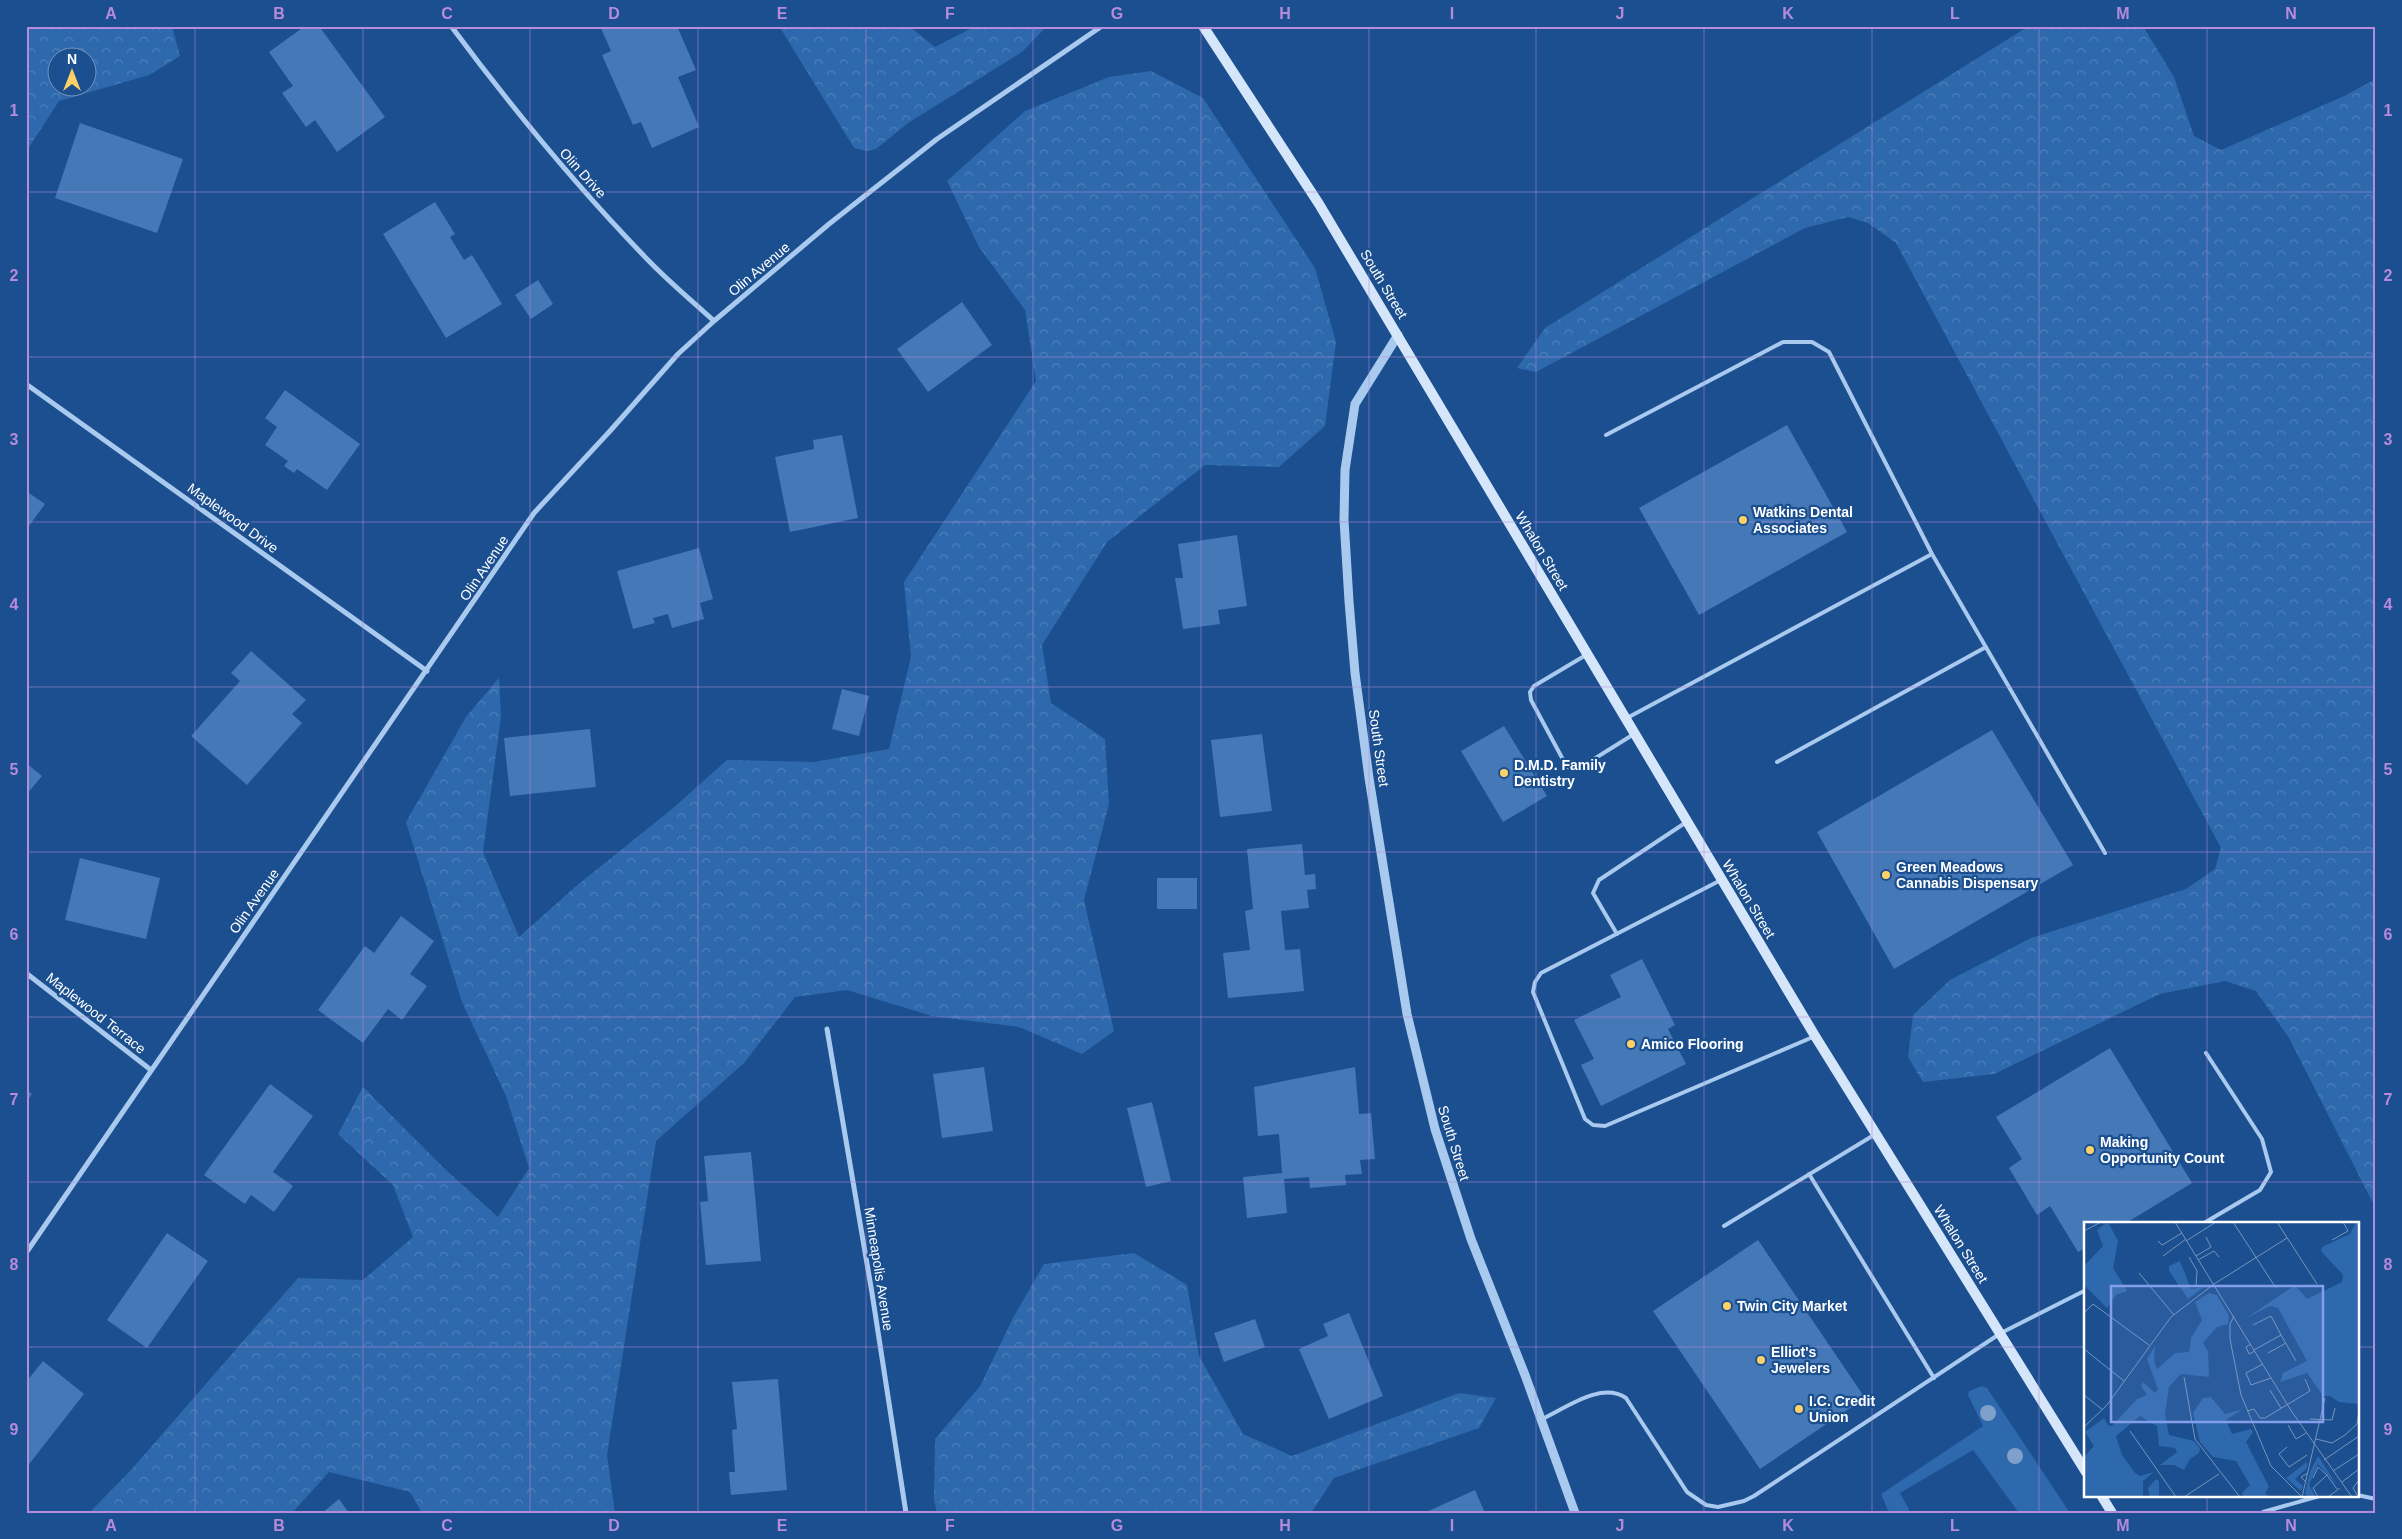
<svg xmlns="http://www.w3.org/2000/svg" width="2402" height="1539" viewBox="0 0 2402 1539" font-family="Arial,sans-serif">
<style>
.grass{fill:#2e69ad}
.forest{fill:url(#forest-crowns);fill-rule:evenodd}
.building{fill:#4478b7}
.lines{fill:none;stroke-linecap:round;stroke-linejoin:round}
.service{stroke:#a9c9ee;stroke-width:4}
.minor{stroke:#a9c9ee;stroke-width:5}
.tertiary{stroke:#a9c9ee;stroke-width:9}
.secondary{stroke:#d6e6fa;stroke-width:10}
.tree{fill:#7ea0ca}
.grid{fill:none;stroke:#b68bdc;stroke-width:1;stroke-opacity:0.55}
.poi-dot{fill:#ffd166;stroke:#1b4f8f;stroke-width:2}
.labels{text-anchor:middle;stroke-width:4.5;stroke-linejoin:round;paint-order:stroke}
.street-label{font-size:14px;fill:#fff;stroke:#1b4f8f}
.poi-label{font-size:14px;font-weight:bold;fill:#fff;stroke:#1b4f8f;text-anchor:start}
.inset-road{fill:none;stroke:#7695bc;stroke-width:1}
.view{fill:#839eea;fill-opacity:0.15;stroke:#839eea;stroke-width:2.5}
.inset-edge{fill:none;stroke:#fff;stroke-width:2.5}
.neatline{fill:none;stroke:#b68bdc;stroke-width:2}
.grid-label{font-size:16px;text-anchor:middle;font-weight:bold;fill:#b68bdc}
</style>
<defs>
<pattern id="forest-crowns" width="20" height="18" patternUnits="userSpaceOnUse" patternTransform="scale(1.25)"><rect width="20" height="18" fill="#2e69ad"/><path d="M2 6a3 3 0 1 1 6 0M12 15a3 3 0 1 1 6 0" fill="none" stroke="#4d80b9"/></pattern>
</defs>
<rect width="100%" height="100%" fill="#1b4f8f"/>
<path class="grass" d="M1982 1386 1987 1388 2070 1513H2019L1973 1450 1900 1493 1911 1513H1889L1881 1494 1983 1426 1968 1395 1969 1391Z"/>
<path class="forest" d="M26 26H172L180 56 149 75 59 101 26 152ZM58 58H88V88H58Z
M779 26H909L935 47 976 26H1047L1022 52 908 123 876 149 866 151 854 148Z
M2029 26H2143L2174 77 2194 136 2221 150 2344 96 2376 79V1209L2289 1038 2256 991 2225 981 2160 994 1994 1074 1923 1082 1908 1057 1913 1015 1950 980 2031 938 2186 889 2215 869 2221 848 1896 243 1868 223 1848 217 1805 228 1536 372 1517 368 1545 328Z
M1151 71 1203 98 1315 268 1336 342 1325 426 1279 467 1205 465 1107 542 1042 645 1051 703 1105 739 1109 804 1084 900 1114 1031 1082 1054 1019 1027 932 1016 847 990 795 997 744 1063 656 1141 607 1455 615 1513H422L410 1492 329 1472 292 1513H89L131 1470 298 1278 363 1280 413 1237 393 1185 338 1134 363 1087 446 1170 498 1217 529 1168 506 1096 462 1002 406 822 466 717 499 678 501 716 483 852 519 937 575 887 672 809 727 760 814 762 889 749 911 657 904 582 1036 381 1025 310 979 247 947 181 1025 111 1109 77Z
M1134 1253 1187 1285 1199 1356 1243 1434 1292 1456 1459 1393 1496 1398 1479 1428 1334 1478 1311 1513H937L934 1500 935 1439 980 1386 1013 1318 1044 1264Z"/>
<path class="building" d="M305 26H319L385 117 337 152 315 120 306 127 282 93 293 86 269 52Z
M600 26H677L696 70 678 77 699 127 652 148 641 122 633 125 602 55 611 51Z
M80 123 183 159 157 233 55 198Z
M435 202 455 234 450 237 464 260 472 255 502 304 446 338 383 234Z
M538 280 553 304 531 319 515 295Z
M962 302 992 345 928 392 897 349Z
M285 390 360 444 327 490 297 469 294 473 284 466 288 461 265 445 277 427 265 418Z
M1787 425 1847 532 1699 615 1639 508Z
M842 435 858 518 790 532 775 457 814 449 813 440Z
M26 491 45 504 26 530Z
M1237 535 1247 606 1218 610 1220 624 1183 629 1175 578H1183L1178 544Z
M699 548 713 599 700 603 704 619 672 628 668 614 653 618 655 623 633 629 617 571Z
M251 651 306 700 292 714 302 723 247 785 191 736 240 681 231 673Z
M842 689 869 696 859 736 832 729Z
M1504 726 1547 796 1503 822 1461 751Z
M590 729 596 787 510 796 504 738Z
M1992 730 2073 865 1894 969 1817 832Z
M1262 734 1272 811 1220 817 1211 740Z
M26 763 42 776 26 795Z
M1302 844 1305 875 1315 874 1316 889 1307 890 1309 908 1281 911 1285 950 1300 949 1304 991 1228 998 1223 953 1250 950 1245 911 1253 909 1247 849Z
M80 858 160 878 146 939 65 920Z
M1157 878H1197V909H1157Z
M401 916 434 941 410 974 427 986 402 1020 388 1009 363 1043 318 1010 365 946 374 953Z
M1642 959 1675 1025 1668 1029 1686 1064 1601 1106 1581 1065 1594 1059 1574 1020 1621 997 1610 975Z
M2110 1048 2192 1183 2126 1223H2086V1248L2078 1252 2050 1206 2037 1215 2009 1168 2022 1159 1996 1117Z
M984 1067 993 1131 942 1138 933 1074Z
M1355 1067 1359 1114 1371 1113 1375 1159 1360 1160 1362 1174 1345 1175 1346 1185 1310 1188 1309 1177 1284 1179 1287 1213 1247 1218 1243 1177 1282 1173 1279 1134 1258 1136 1254 1087Z
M270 1084 313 1116 273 1172 293 1186 274 1212 251 1195 245 1204 204 1175Z
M26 1089 32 1094 26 1102Z
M1152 1102 1171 1181 1146 1187 1127 1108Z
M751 1152 761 1261 706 1265 700 1202 708 1201 704 1156Z
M167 1233 208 1261 147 1348 107 1320Z
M1758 1240 1865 1398 1760 1469 1653 1311Z
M1349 1313 1383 1396 1329 1419 1299 1349 1328 1336 1323 1324Z
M1255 1319 1265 1347 1224 1362 1214 1333Z
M43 1361 84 1394 26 1468V1382Z
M778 1379 787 1490 731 1495 729 1472H735L732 1430 737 1429 732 1382Z
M1475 1490 1485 1513H1424Z
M339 1499 349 1513H322Z"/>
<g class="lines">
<path class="service" d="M1606 435 1783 342H1812L1829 352 1932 554 1627 718
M1932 554 2105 853
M1586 655 1534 686 1530 692 1531 700 1567 767 1578 769 1634 734
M1777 762 1986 647
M1721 880 1541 973 1535 982 1533 992 1585 1119 1593 1125 1605 1126 1813 1037
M1617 934 1593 893 1599 880 1685 823
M1809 1174 1934 1378
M2204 1223 2260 1190 2271 1172 2262 1139 2206 1053
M1724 1226 1874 1135
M1542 1419C1566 1408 1601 1381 1626 1398L1687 1492 1706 1505 1718 1507 1744 1501 1754 1496 2001 1333 2086 1290
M2357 1495 2376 1499
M2263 1512 2323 1495"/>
<path class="minor" d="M451 26C512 108 576 186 647 259 668 281 692 301 714 321
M26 384 427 671
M26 973 151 1070
M827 1029 872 1293 906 1513
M26 1253 534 513 610 431 678 354 714 321 829 224 937 139 1102 26"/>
<path class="tertiary" d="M1398 335 1355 404 1345 470 1344 520 1349 601 1355 673 1369 778 1407 1014 1435 1129 1471 1239 1525 1375 1575 1513"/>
<path class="secondary" d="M1203 26 1319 204 1815 1036 2086 1472
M2101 1495 2112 1513"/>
</g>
<g class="tree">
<circle cx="1988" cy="1413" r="8"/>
<circle cx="2015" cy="1456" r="8"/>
</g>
<path class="grid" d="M195 26V1513M363 26V1513M530 26V1513M698 26V1513M866 26V1513M1033 26V1513M1201 26V1513M1369 26V1513M1536 26V1513M1704 26V1513M1872 26V1513M2039 26V1513M2207 26V1223M26 192H2376M26 357H2376M26 522H2376M26 687H2376M26 852H2376M26 1017H2376M26 1182H2376M26 1347H2086M2358 1347H2376M2207 1495V1513"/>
<g class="poi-dot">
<circle cx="1743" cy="520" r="5"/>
<circle cx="1504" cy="773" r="5"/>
<circle cx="1886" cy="875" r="5"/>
<circle cx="1631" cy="1044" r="5"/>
<circle cx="2090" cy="1150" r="5"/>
<circle cx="1727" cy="1306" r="5"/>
<circle cx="1761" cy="1360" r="5"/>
<circle cx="1799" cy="1409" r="5"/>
</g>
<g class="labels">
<g class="street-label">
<text transform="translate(583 173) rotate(48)" y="5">Olin Drive</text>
<text transform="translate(759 269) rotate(-40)" y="5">Olin Avenue</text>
<text transform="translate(1384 284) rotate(59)" y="5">South Street</text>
<text transform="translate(233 518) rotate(36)" y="5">Maplewood Drive</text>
<text transform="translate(1542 551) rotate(59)" y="5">Whalon Street</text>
<text transform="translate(484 568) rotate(-56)" y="5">Olin Avenue</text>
<text transform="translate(1379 748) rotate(82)" y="5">South Street</text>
<text transform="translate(1749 899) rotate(59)" y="5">Whalon Street</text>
<text transform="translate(254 901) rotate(-55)" y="5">Olin Avenue</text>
<text transform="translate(96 1013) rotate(38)" y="5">Maplewood Terrace</text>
<text transform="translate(1454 1143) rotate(73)" y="5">South Street</text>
<text transform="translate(1961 1244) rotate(58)" y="5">Whalon Street</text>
<text transform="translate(879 1269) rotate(81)" y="5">Minneapolis Avenue</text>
</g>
<g class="poi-label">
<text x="1753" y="517">Watkins Dental<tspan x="1753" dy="16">Associates</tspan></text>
<text x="1514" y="770">D.M.D. Family<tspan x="1514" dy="16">Dentistry</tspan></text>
<text x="1896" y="872">Green Meadows<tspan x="1896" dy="16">Cannabis Dispensary</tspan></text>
<text x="1641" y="1049">Amico Flooring</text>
<text x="2100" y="1147">Making<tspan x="2100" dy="16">Opportunity Count</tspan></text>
<text x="1737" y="1311">Twin City Market</text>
<text x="1771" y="1357">Elliot's<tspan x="1771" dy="16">Jewelers</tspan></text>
<text x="1809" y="1406">I.C. Credit<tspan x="1809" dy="16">Union</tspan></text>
</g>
</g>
<g transform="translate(2084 1222)">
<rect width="275" height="275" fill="#1b4f8f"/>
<path d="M234 234 253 263 234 242 225 263 232 275H224L221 271 226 250Z" fill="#2e69ad"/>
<path d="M272 0H275V182L255 180 246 174H239L223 151 196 160 199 151 223 139 194 86 186 84 161 97 211 63 223 77 258 60 259 53 237 29 238 25 266 12ZM22 1 25 2 34 19 29 46 43 69 32 73 23 86 0 63V44L19 24 13 8ZM96 39 107 67 120 65 104 77 85 49V44ZM125 71 133 73 145 94 144 102 133 105 119 121 124 129 125 155 97 152 85 165 81 192 85 213 110 219 116 226 115 231 106 237 100 248 90 243H76L93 230 91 226 75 224 73 204 56 194 32 214 38 233 51 251 56 254 70 250 59 259V275H0V235L10 224 1 210 20 196 24 203 28 204 53 177 63 173 57 164 59 160 71 171 74 167 63 137 71 124 70 139 73 147 91 131 105 130 107 116 118 98 111 80ZM127 175 141 192 159 187 142 198 148 212 167 207 169 210 162 220 185 265 181 271 185 275H160L158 271 166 263 152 239 129 235 116 220 109 191 119 176ZM223 240V246L211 257 219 264 217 269 202 256ZM72 257 75 259V275H66L64 266Z" fill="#2e69ad"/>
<path class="inset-road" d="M91 0 208 190 268 275M149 0 192 66M193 0 233 62M0 9 17 0M248 18 264 9 259 0M74 19 78 23 98 11M102 19 132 0M79 34 102 17M112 34 127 25 122 15M105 35 113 49 112 64M114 38 130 29 135 35M55 51 90 93M0 91 9 82 65 123M150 94 146 102V117L157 173 187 244 218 275M169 103 187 94 197 113 170 128M197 113 212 139M167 122 162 125 165 132 171 129M0 127 40 159M184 131 202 121M179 142 162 151 167 163 187 156M100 155 111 217 156 275M186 168 197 186M0 173 19 188M163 189 170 187 176 196H181L226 169 221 157M226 197 248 198 251 186M204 203 212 217 222 211M0 205 23 183 87 95 130 62 203 16M46 209 92 275M232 217 248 221 261 213 273 202 275 190M203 225 195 232 205 245 223 233M240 238 275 214M249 249 275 232M229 256 234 245 243 253M222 260 217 255 224 251M258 260 275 247M100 275 135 252M218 275 241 176M234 275 229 266 243 253 253 267M244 275 256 266M274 275 269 266 275 258"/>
<path class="view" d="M27 64H239V200H27Z"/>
<rect width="275" height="275" class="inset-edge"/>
</g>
<rect width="2402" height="1539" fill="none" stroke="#1b4f8f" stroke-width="55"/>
<g transform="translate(72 72)"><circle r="24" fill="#1b4f8f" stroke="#7695bc"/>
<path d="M0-4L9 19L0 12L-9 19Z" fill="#ffd166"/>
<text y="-8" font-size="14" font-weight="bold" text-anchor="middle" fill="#ffffff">N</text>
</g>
<rect x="28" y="28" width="2346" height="1484" class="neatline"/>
<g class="grid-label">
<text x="111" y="19">A</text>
<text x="279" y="19">B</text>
<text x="447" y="19">C</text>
<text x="614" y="19">D</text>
<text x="782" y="19">E</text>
<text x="950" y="19">F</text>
<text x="1117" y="19">G</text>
<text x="1285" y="19">H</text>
<text x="1452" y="19">I</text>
<text x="1620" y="19">J</text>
<text x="1788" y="19">K</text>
<text x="1955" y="19">L</text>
<text x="2123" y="19">M</text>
<text x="2291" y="19">N</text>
<text x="14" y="116">1</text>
<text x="2388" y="116">1</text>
<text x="14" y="281">2</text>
<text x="2388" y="281">2</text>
<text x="14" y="445">3</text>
<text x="2388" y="445">3</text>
<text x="14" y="610">4</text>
<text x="2388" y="610">4</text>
<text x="14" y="775">5</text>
<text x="2388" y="775">5</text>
<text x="14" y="940">6</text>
<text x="2388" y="940">6</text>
<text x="14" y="1105">7</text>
<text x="2388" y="1105">7</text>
<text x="14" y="1270">8</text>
<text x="2388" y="1270">8</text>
<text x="14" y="1435">9</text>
<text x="2388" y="1435">9</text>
<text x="111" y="1531">A</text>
<text x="279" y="1531">B</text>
<text x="447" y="1531">C</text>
<text x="614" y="1531">D</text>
<text x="782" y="1531">E</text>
<text x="950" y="1531">F</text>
<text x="1117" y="1531">G</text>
<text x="1285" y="1531">H</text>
<text x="1452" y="1531">I</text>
<text x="1620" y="1531">J</text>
<text x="1788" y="1531">K</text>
<text x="1955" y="1531">L</text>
<text x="2123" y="1531">M</text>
<text x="2291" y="1531">N</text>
</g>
</svg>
